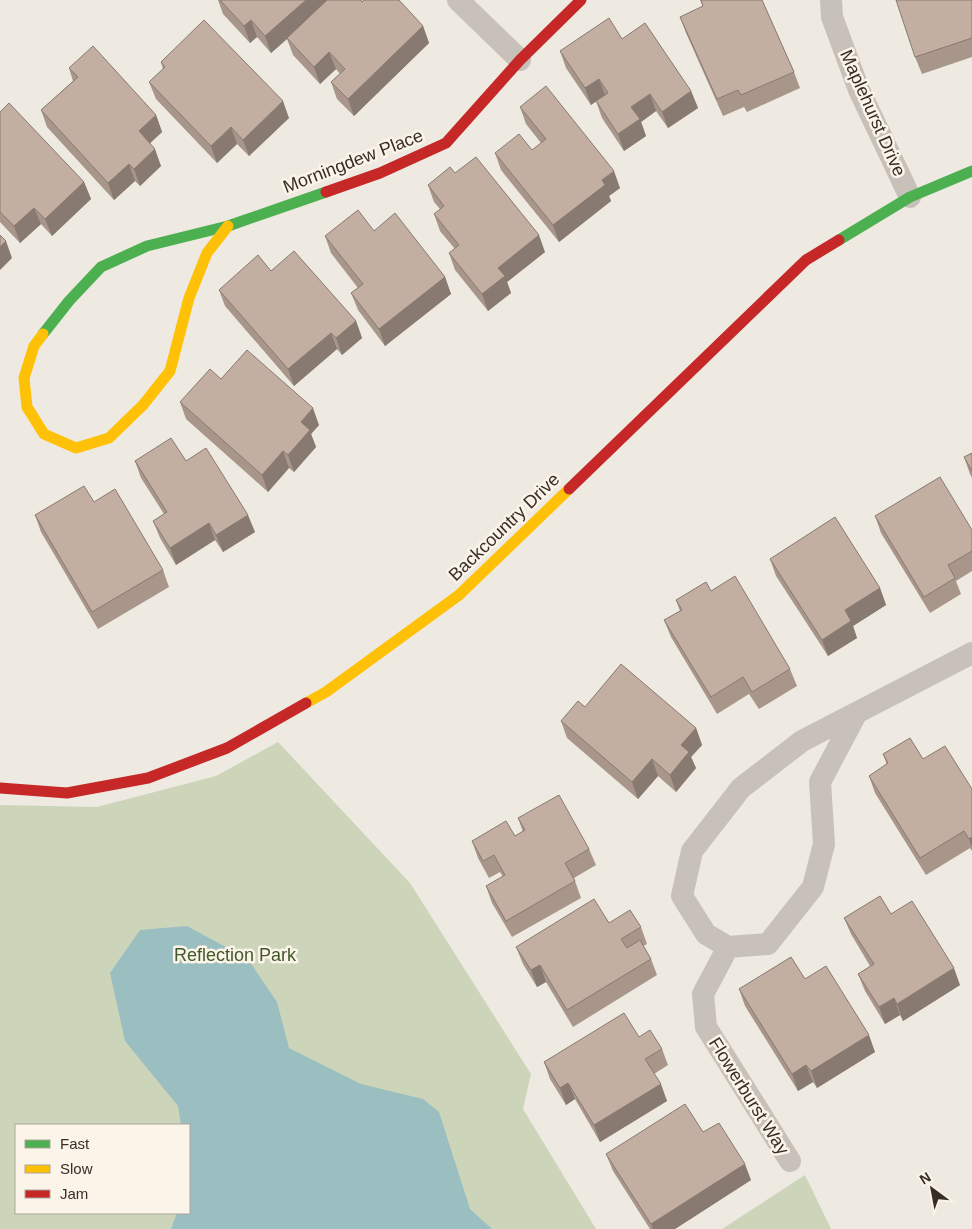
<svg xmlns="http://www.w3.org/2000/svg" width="972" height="1229" viewBox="0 0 972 1229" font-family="Arial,sans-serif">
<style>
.green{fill:#ccd5b9;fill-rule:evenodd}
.water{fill:#9bbec1}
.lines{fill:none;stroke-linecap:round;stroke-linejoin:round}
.street{stroke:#c7c1ba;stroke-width:22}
.fast{stroke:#4caf50;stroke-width:11}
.slow{stroke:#ffc107;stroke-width:11}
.jam{stroke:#c62828;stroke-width:11}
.wall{fill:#a8968a}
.shaded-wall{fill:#887a71}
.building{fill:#c3afa1;stroke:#887a71}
.labels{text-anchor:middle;stroke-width:5;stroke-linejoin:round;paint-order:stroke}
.street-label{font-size:18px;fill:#382e27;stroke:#fbf4e8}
.park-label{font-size:18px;fill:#425929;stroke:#fbf4e8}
</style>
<rect width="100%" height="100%" fill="#eeeae1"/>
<path class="green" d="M278 742 410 883 531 1074 523 1109 596 1229H0V805L97 807 216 776ZM16 1125H189V1213H16Z
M805 1175 831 1229H722Z"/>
<path class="water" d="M187 926 248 959 277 1002 289 1048 361 1084 423 1099 439 1112 470 1209 492 1229H171L177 1213H189V1125H181L178 1106 125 1041 110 973 140 930Z"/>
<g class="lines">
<path class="street" d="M458 0 520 60
M831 0 832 17 859 90 910 197
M856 714 820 782 824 844 813 887 768 944 728 947 706 934 682 896 692 851 741 788 802 741 972 653
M728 947 703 994 706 1027 790 1161"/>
<path class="fast" d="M839 240 910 197 972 171
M43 334 69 301 101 267 147 246 228 226 326 192"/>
<path class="slow" d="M43 334 34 346 24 378 27 407 44 434 76 448 109 438 143 405 170 371 189 298 207 253 228 226
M306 703 326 692 459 595 569 489"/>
<path class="jam" d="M326 192 380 173 446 143 520 60 581 0
M569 489 806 260 839 240
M0 788 67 793 148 778 227 748 306 703"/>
</g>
<path class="wall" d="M218 0H361L362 2 423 26 429 43 354 116 337 99 331 82 340 74 336 69 320 84 293 55 287 39 271 53 257 37 250 43 223 14Z
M700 0H762L794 72 800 88 747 112 744 107 723 116 686 33 680 17 703 7Z
M972 0V57L922 74 915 57Z
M622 39 691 91 698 108 668 128 656 111 641 122 646 136 624 151 602 118 596 101 591 105 566 68 560 51Z
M161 62 289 118 249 156 237 144 217 163 156 99 149 82 163 69Z
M69 68 156 115 162 132 150 143 161 166 140 186 135 181 114 200 47 127 41 110 73 81Z
M520 107 620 188 609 196 611 201 559 242 501 170 495 153 532 150 541 143 526 124Z
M0 112 84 182 91 199 52 236 41 224 20 243 0 222Z
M455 173 545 252 507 282 511 293 488 311 455 270 449 253 455 249 440 231 434 214 440 209 434 202 428 185Z
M374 231 445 277 451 294 385 346 358 310 351 293 358 288 331 253 325 236Z
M271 271 356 321 362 338 342 355 337 349 294 386 225 306 219 290Z
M221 379 319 425 311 434 316 447 294 472 289 468 268 492 186 419 180 402Z
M972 453V478L970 474 964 457Z
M135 461H186L255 532 223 552 215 540 176 565 160 538 153 521 164 514 141 478Z
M94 502 163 570 169 587 98 629 41 532 35 515Z
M875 516 972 530V571L956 581 961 594 930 613 881 533Z
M770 559 880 588 886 605 853 626 857 638 828 656 776 576Z
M711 591 790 669 797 686 759 709 749 694 717 714 671 637 664 620 680 611 676 600Z
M585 707 696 728 702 745 691 757 696 768 676 792 658 776 638 799 567 738 561 721Z
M883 754 923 759 972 789V851L970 848 926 875 875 793 869 776 887 765Z
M518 818 589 849 596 865 574 878 581 898 512 937 492 903 486 886 503 877 500 872 489 878 478 858 472 841 515 836 523 832Z
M891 914 960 985 903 1021 900 1015 885 1024 865 991 858 974 870 966 851 934 844 918Z
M609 923 641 927 647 944 643 946 651 959 657 975 573 1027 546 982 537 987 523 964 516 947Z
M805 979 875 1052 817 1088 813 1082 798 1091 745 1006 739 989Z
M639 1037 662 1049 668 1065 654 1074 667 1101 600 1142 575 1099 566 1105 550 1079 544 1062Z
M703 1132 751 1180 675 1229H650L613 1171 606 1154Z"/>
<path class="shaded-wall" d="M306 0H331L271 53 265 36Z
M251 20 257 37 250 43 244 26Z
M423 26 429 43 354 116 348 99Z
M329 52 336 69 320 84 314 67Z
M599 79 605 95 591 105 585 88Z
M691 91 698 108 668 128 662 112Z
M650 94 656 111 641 122 646 136 624 151 618 134 631 107Z
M283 101 289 118 249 156 243 140Z
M156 115 162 132 145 148 139 131Z
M231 127 237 144 217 163 211 146Z
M155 149 161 166 140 186 134 169Z
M129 164 135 181 114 200 108 183Z
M614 171 620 188 609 196 611 201 559 242 553 225 602 180Z
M84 182 91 199 52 236 45 219Z
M34 208 41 224 20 243 14 226Z
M539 235 545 252 507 282 511 293 488 311 482 294 498 268Z
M6 241 12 258 0 270V247Z
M445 277 451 294 385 346 379 329Z
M356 321 362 338 342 355 336 338Z
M331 333 337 349 294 386 288 369Z
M313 408 319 425 311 434 316 447 294 472 288 455 301 422Z
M283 451 289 468 268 492 262 475Z
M248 515 255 532 223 552 216 535Z
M209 523 215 540 176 565 170 548Z
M880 588 886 605 853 626 857 638 828 656 822 640 845 610Z
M696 728 702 745 691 757 696 768 676 792 670 775 681 745Z
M652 759 658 776 638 799 632 782Z
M972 837V847L969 839Z
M540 965 546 982 537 987 531 970Z
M954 968 960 985 903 1021 897 1004Z
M894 998 900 1015 885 1024 879 1007Z
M869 1035 875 1052 817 1088 811 1071Z
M806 1065 813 1082 798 1091 792 1074Z
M568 1083 575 1099 566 1105 560 1088Z
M661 1084 667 1101 600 1142 594 1125Z
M745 1164 751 1180 675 1229H653L651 1224Z"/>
<path class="building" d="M220 0H306L265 36 251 20 244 26Z
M327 0H361L362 2 364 0H399L423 26 348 99 331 82 345 69 329 52 314 67 287 38Z
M701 0H762L794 72 741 95 738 90 717 99 680 17 703 6Z
M896 0H972V38L915 57Z
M609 18 622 39 645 23 691 91 662 112 650 94 631 107 640 119 618 134 596 101 608 93 599 79 585 88 560 51Z
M204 20 283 101 243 140 231 127 211 146 149 82 165 67 161 62Z
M93 46 156 115 139 131 155 149 134 169 129 164 108 183 41 110 78 77 69 68Z
M546 86 614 171 602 180 605 185 553 225 495 153 519 134 532 150 546 139 520 107Z
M9 103 84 182 45 219 34 208 14 226 0 212V112Z
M476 157 539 235 498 268 505 276 482 294 449 253 459 245 434 214 444 206 428 185 450 167 455 173Z
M358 210 374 231 395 213 445 277 379 329 351 293 363 284 325 236Z
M0 235 6 241 0 247Z
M294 251 356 321 336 338 331 333 288 369 219 290 258 255 271 271Z
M247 350 313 408 301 422 310 430 288 455 283 451 262 475 180 402 210 369 221 379Z
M171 438 186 461 206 448 248 515 216 535 209 523 170 548 153 521 167 512 135 461Z
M972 453V471L964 457Z
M940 477 972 530V551L948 565 955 578 924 597 875 516Z
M84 486 94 502 115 489 163 570 92 612 35 515Z
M835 517 880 588 845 610 851 621 822 640 770 559Z
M735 576 790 669 752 692 743 677 711 697 664 620 682 610 676 600 706 582 711 591Z
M621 664 696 728 681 745 689 752 670 775 652 759 632 782 561 721 578 701 585 707Z
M910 738 923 759 945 746 972 789V837L969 839 964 831 920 858 869 776 888 763 883 754Z
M559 795 589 849 565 863 575 881 506 921 486 886 505 875 494 855 483 861 472 841 506 821 515 836 525 830 518 818Z
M880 896 891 914 912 901 954 968 897 1004 894 998 879 1007 858 974 874 964 844 918Z
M594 899 609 923 630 910 641 927 621 939 627 948 640 940 651 959 567 1010 540 965 531 970 516 947Z
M791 957 805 979 826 966 869 1035 811 1071 806 1065 792 1074 739 989Z
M624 1013 639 1037 650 1030 662 1049 645 1059 661 1084 594 1125 568 1083 560 1088 544 1062Z
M685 1104 703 1132 719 1123 745 1164 651 1224 606 1154Z"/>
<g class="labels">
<g class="street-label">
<text transform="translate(873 113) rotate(66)" y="6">Maplehurst Drive</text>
<text transform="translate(353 161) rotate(-21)" y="6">Morningdew Place</text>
<text transform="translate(504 527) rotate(-44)" y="6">Backcountry Drive</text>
<text transform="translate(749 1096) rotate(58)" y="6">Flowerburst Way</text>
</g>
<g class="park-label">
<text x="235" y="961">Reflection Park</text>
</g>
</g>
<rect x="15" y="1124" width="175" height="90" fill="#fbf4e8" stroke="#ada59b"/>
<rect x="25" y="1140" width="25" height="8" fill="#4caf50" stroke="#ada59b"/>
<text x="60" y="1149" font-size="15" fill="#382e27">Fast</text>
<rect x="25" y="1165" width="25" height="8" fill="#ffc107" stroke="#ada59b"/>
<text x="60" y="1174" font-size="15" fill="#382e27">Slow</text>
<rect x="25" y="1190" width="25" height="8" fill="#c62828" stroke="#ada59b"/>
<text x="60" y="1199" font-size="15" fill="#382e27">Jam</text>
<g transform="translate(932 1189) rotate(328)" stroke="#fbf4e8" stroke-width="4" paint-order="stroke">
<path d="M0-4L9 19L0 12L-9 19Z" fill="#382e27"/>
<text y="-8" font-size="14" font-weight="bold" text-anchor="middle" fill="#382e27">N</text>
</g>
</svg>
